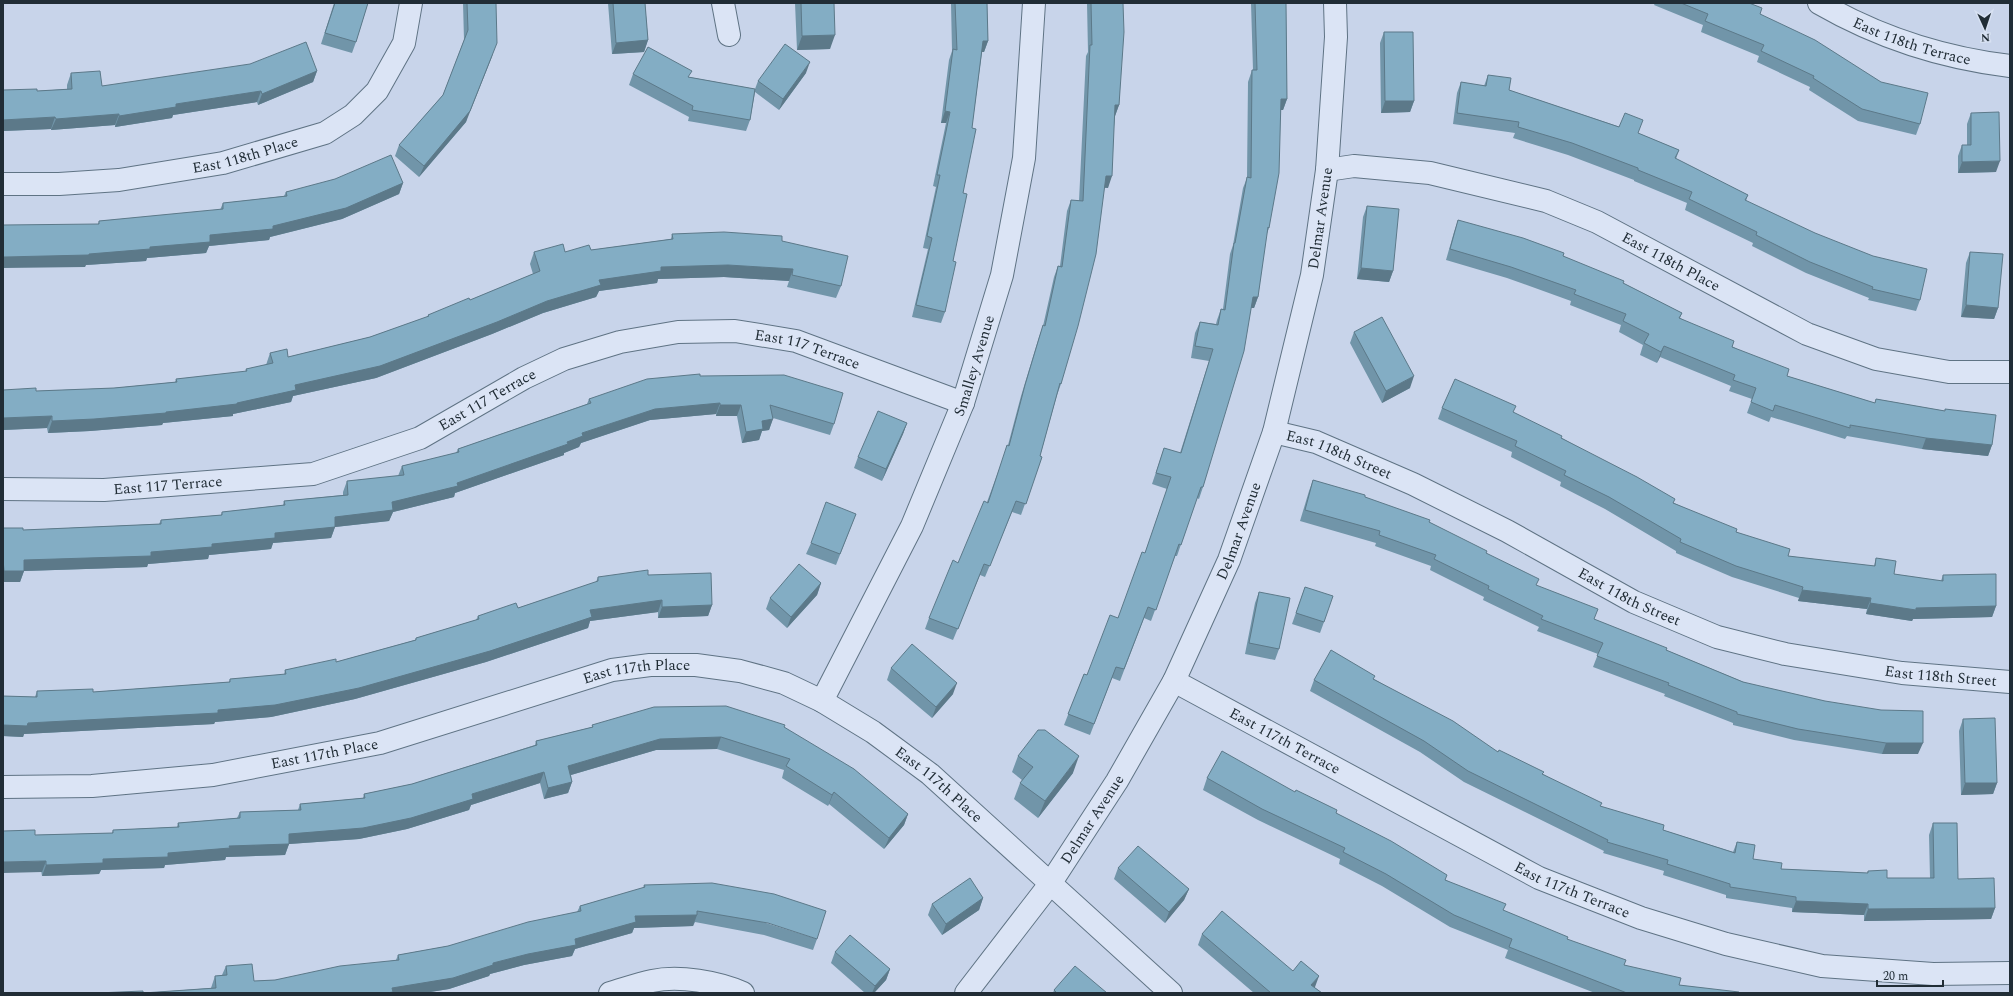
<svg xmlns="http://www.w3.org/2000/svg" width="2013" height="996" viewBox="0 0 2013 996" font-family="Spectral,serif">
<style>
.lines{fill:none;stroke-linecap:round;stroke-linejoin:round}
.minor-casing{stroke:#5f7384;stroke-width:24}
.minor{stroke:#dbe4f5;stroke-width:22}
.wall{fill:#7195a9}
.shaded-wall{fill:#5c7989}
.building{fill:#83adc4;stroke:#5c7989}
.labels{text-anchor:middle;stroke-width:3;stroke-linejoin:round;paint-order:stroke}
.street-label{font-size:15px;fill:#212d36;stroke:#d7e1f2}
</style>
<rect width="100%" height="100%" fill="#c8d4ea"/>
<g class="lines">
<g class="minor-casing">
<g id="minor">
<path d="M723 3 729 35"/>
<path id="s1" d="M1819 3C1878 37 1943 58 2010 66"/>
<path id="s2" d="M1327 170 1354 166 1430 173 1546 201 1597 222 1807 334 1876 359 1949 372H2010"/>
<path id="s3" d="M3 184H59L119 180 223 163 325 133 353 115 377 91 404 43 411 3"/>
<path id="s4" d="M1274 432 1316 442 1413 484 1507 531 1634 602 1717 637 1785 654 1902 673 2010 682"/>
<path id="s5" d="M3 489 104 490 313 474 420 438 524 378 564 359 620 342 678 332 735 331 796 341 963 403"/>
<path id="s6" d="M1174 681 1539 878 1641 918 1726 944 1822 966 1933 974 2010 973"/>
<path id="s7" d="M822 701 912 526 963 403 1002 275 1024 158 1034 3"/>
<path id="s8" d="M3 787 92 786 213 775 380 743 612 670 650 665H696L740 671 784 683 822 701 873 732 930 774 1171 993"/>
<path d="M610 993C624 989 638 984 652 981 679 975 718 982 743 993"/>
<path id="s9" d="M966 993 1050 884 1117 781 1174 681 1229 560 1274 432 1312 275 1327 170 1336 37 1335 3"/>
</g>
</g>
<use href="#minor" class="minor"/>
</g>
<path class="wall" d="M334 3H368L356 42 352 53 321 44Z
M463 3H496L466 122 419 177 395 156 399 145 443 95 464 40Z
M608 3H645L648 40 644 52 612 54Z
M795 3H834L830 49 797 50Z
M951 3H987L988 41 984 52H982L963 193 953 261 945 312 941 323 912 317 928 249 923 248 936 187 933 186 946 123H941L949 60 952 51Z
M1087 3H1123L1119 105 1115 116 1108 188H1104L1061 384 1057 395 1040 456 1042 457 1021 515 1012 512 985 577 980 575 953 640 925 629 929 618 958 563 987 502 1008 445 1021 396 1039 337 1043 326 1054 277 1058 266H1060L1067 211 1071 200 1079 201 1086 56 1088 52Z
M1251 3H1286L1287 99 1283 110H1281L1269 228 1266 236 1258 297 1254 308H1251L1203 487 1199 499 1197 498 1177 556H1175L1151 621 1144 618 1120 681 1112 678 1090 735 1064 725 1084 674 1087 675 1118 618 1145 553 1167 489 1152 484 1164 448 1180 453 1209 361 1191 358 1195 333 1200 322 1216 324 1217 320 1221 309H1223L1230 254 1233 245 1243 188 1247 178 1248 82 1252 70H1253Z
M1655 3H1749L1760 14 1920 124 1916 135 1858 121 1809 90 1810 87 1757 62 1759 56 1701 32 1703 25 1654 5Z
M1384 32 1414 101 1410 112 1381 113 1380 43Z
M317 71 313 82 258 105 257 102 173 115 172 118 115 127V125L51 130V129L3 131V90L37 91 67 89V85L71 73 102 86Z
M806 73 779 110 755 92 750 120 746 131 688 121 689 117 629 85 633 74 689 77 755 89 758 81Z
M1488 75 1509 90 1638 133 1679 150 1676 159 1748 195 1746 201 1920 300 1916 311 1868 300 1869 298 1806 273 1752 246 1753 243 1685 210 1687 203 1634 181V180L1568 155 1513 138 1515 133 1453 124 1457 93 1461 82 1484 86Z
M1971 113 1996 172 1958 173V156L1962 145H1967V124Z
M403 183 399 194 342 219 270 237 269 240 209 246 206 253 147 258 146 261 86 265 85 267 99 221 220 210 223 203 284 196 286 192Z
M1367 206 1393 271 1389 282 1357 279 1363 217Z
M1458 220 1563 256 1623 283 1682 313 1680 318 1787 376 1875 403 1876 399 1945 411V409L1992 445 1988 456 1922 449 1847 436 1845 439 1771 417 1769 422 1747 413 1752 399 1729 391 1731 386 1660 357 1657 363 1640 355 1643 345 1619 332 1621 325 1570 305 1571 301 1507 278 1446 260 1454 232Z
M672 234 782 241 841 286 836 298 787 287 789 281 724 277 658 279 657 283 599 291 596 297 543 313 492 334 376 378 293 396 291 402 233 414V416L163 423 162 425 90 431 48 433 47 428 3 430V390L36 391 114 388 175 382 176 379 245 372 246 369 266 365 270 353 288 357 370 337 427 317 428 315 470 300 533 274 530 264 534 252H565L591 250 671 239Z
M1970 252 1998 308 1994 319 1961 317 1966 263Z
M1354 332 1410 388 1382 403 1350 343Z
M700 376 834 424 830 435 773 418 769 430 762 431 759 440 742 443 737 416H716V414L650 420 581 443 579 447 564 453V455L455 493 454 497 393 512 389 521 335 527 331 538 273 543 271 549 209 555 208 559 148 564 147 567 24 571 20 582H3V528L23 530 159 524 161 520 221 515 222 512 283 505 284 501 343 495V492L347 481 398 476 402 466 456 453 458 449 587 404 589 399Z
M1442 408 1513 412 1562 438 1674 503 1788 556 1874 566 1876 558 1894 574 1941 581 1943 575 1996 606 1992 617 1913 619 1912 621 1866 614 1867 609 1798 601 1799 598 1732 577 1676 553V551L1605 509 1560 486 1561 482 1511 457 1512 452 1438 419Z
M907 423 903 434 882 481 854 468 858 457Z
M1313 480 1365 497 1429 522 1486 553 1536 586 1594 619 1666 650 1918 754H1882L1794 740 1733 725V723L1664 696 1665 694 1593 667 1598 654 1537 631 1539 627 1483 600 1484 597 1430 570 1431 566 1375 546 1376 543 1300 521 1309 491Z
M856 514 836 565 806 554 811 543Z
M648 575 712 605 708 616 658 618V612L590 621 588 628 486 662 355 699 271 717 215 722 214 724 24 734 23 737 3 736V696L35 697 37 691 93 692 229 682 230 679 284 675 285 670 336 662 415 640 416 638 476 620 478 616 518 608 596 582 598 577Z
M821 583 817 595 787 628 766 609 770 598Z
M1305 587 1324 622 1320 633 1292 624Z
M1259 592 1279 649 1275 660 1245 654 1255 603Z
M891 668 953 694 932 718 887 680Z
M1374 679 1498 752 1543 774 1600 807 1663 830 1733 852 1737 842 1753 859 1781 869 1867 873 1868 871 1887 878H1930L1929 835 1933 823 1958 879 1995 908 1991 919 1864 921V915L1792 912V908L1726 898V895L1663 875 1664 871 1603 853 1604 851 1464 782 1420 752 1310 691 1314 680Z
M1963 719 1997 783 1993 794 1961 795 1959 731Z
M592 725 784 727 908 814 904 825 884 849 829 804 828 806 782 778 784 770 717 749 656 750 571 775 572 782 568 793 544 799 540 783 471 805 469 810 407 829 359 839 289 844 285 855 226 857 225 860 165 865 164 868 101 870 99 874 42 876 35 835 112 833 113 830 177 827 178 823 237 818 240 812 298 810 300 804 363 798 364 794 412 784 535 745 536 741 592 727Z
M1018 756 1073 773 1038 818 1014 799 1020 783 1022 780 1012 772Z
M1207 778 1295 792 1336 813 1446 880 1503 910 1624 965 1679 985 1739 993H1595L1505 958 1508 950 1450 927 1382 886 1339 864 1340 859 1258 820 1203 790Z
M1118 868 1189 889 1184 900 1165 923 1114 879Z
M644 885 817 939 813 950 764 935 695 922 693 926 634 928 632 933 575 949 572 956 524 965 490 974 489 976 449 989 424 993H97H143L211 988 215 976 222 975 226 966 254 981 275 980 396 960 398 955 448 946 577 912 580 906 643 888Z
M983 898 979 910 942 935 928 915 932 904Z
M1202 934 1293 971 1322 993H1254L1198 945Z
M835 952 890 969 886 980 874 993H865L831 963Z
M1054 990 1107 993H1053Z"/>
<path class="shaded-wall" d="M835 35 830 49 797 50 802 36Z
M648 40 644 52 612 54 616 43Z
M983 41H988L984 52H979Z
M493 54 466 122 419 177 424 166Z
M810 62 806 73 779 110 783 99Z
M317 71 313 82 258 105 262 94Z
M261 91 257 102 173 115 172 118 115 127 119 116 176 104Z
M1281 99H1287L1283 110H1277Z
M1385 101H1414L1410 112 1381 113Z
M1115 105H1119L1115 116Z
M945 111 950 112 946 123H941Z
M119 114 115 125 51 130 56 119Z
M55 117 51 129 3 131V120Z
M2000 161 1996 172 1958 173 1962 162Z
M1106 176H1112L1108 188 1102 187Z
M403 183 399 194 342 219 270 237 269 240 209 246 206 253 147 258 146 261 86 265 85 267 3 268V257L89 254 150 247 210 235 273 226Z
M728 265 793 269 789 281 724 277 658 279 657 283 599 291 596 297 543 313 492 334 376 378 293 396 291 402 233 414V416L163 423 162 425 90 431 48 433 52 421 166 412 237 403 295 385 547 301 599 280 661 267Z
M1361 268 1393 271 1389 282 1357 279Z
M1253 297H1258L1254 308H1249Z
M1966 305 1998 308 1994 319 1961 317Z
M1664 346 1660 357 1657 363 1661 352Z
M1414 376 1410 388 1382 403 1386 391Z
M720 403 716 414 650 420 581 443 579 447 564 453V455L455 493 454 497 393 512 389 521 335 527 331 538 273 543 271 549 209 555 208 559 148 564 147 567 24 571 20 582H3V574L4 571 24 560 151 552 212 544 275 533 392 502 457 483 567 442 582 433 655 409Z
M720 405H741L737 416H716Z
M52 416 47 428 3 430V418Z
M773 419 769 430 762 431 759 440 742 443 746 432 762 421Z
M907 423 903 434 882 481 886 469Z
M1926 438 1992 445 1988 456 1922 449Z
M821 583 817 595 787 628 791 617Z
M1802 590 1871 598 1867 609 1798 601Z
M662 600 658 612 590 621 588 628 486 662 355 699 271 717 215 722 214 724 24 734 23 737 3 736V725L218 710 590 610Z
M1870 603 1996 606 1992 617 1913 619 1912 621 1866 614Z
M712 605 708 616 658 618 662 607Z
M957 683 953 694 932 718 936 707Z
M721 737 717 749 656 750 564 777 568 766 660 739Z
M1886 743H1923L1918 754H1882Z
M1079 756 1073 773 1038 818 1045 801Z
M544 772 540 783 471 805 469 810 407 829 359 839 289 844 285 855 226 857 225 860 165 865 164 868 101 870 99 874 42 876 46 865 168 853 229 846 472 794Z
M572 782 568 793 544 799 548 788Z
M1965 783H1997L1993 794 1961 795Z
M834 792 829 804 828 806 832 795Z
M908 814 904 825 884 849 889 838Z
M46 861 42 872 3 873V862Z
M1189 889 1184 900 1165 923 1169 912Z
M983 898 979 910 942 935 946 924Z
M1796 901 1868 904 1864 915 1792 912Z
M1995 908 1991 919 1864 921 1868 909Z
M697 915 693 926 634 928 632 933 575 949 572 956 524 965 490 974 489 976 449 989 424 993H387L392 988 493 963 575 939 635 916Z
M890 969 886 980 874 993H872L875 986Z
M1319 976 1315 987 1310 993 1311 985Z"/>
<path class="building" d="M335 3H368L356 42 325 33Z
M467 3H496L497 43 470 111 424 166 399 145 443 95 468 30Z
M613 3H645L648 40 616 43Z
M801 3H834L835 35 802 36Z
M955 3H987L988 41H983L972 128 976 129 963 193 967 194 953 261 956 262 945 312 916 305 932 238 927 236 940 175H937L950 112 945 111 953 49 957 50Z
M1091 3H1123L1124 32 1119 105H1115L1112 176H1106L1096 254 1078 326 1061 384 1060 383 1040 456 1042 457 1026 504 1016 501 990 566 984 564 958 629 929 618 953 560 958 563 984 501 988 503 1007 445 1009 446 1025 385 1043 325 1045 326 1058 266 1062 267 1071 200 1083 201 1090 45H1092Z
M1255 3H1286L1287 99H1281L1279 173 1269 228 1268 227 1258 297H1253L1244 351 1203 487H1201L1181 545 1179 544 1156 610 1148 607 1124 669 1116 667 1094 724 1068 714 1084 674 1087 675 1110 615 1118 618 1142 552 1145 553 1171 477 1156 473 1164 448 1181 453 1213 349 1195 346 1200 322 1218 325 1221 309 1225 310 1234 243H1235L1247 177 1251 178 1252 70H1257Z
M1681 3H1749L1762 8 1760 14 1815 40 1881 82 1928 93 1920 124 1862 109 1813 78 1814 76 1761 51 1764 45 1705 21 1708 14Z
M1384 32H1413L1414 101H1385Z
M306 42 317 71 262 94 261 91 176 104V107L119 116V114L56 119 55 117 3 120V90L37 89V91L72 89 71 73 100 71 102 86 250 64Z
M785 44 810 62 783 99 758 81Z
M648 47 692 71 688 77 755 89 750 120 692 110 693 106 633 74Z
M1488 75 1511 78 1509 90 1619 127 1625 113 1643 120 1638 133 1679 150 1675 158 1748 195 1745 200 1815 233 1873 256 1927 269 1920 300 1872 289 1873 287 1810 262 1756 235 1757 232 1689 199 1692 192 1638 170V168L1572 143 1518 127 1519 122 1457 113 1461 82 1486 86Z
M1999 112 2000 161 1962 162V145H1971V113Z
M391 155 403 183 346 208 273 226V229L210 235V242L150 247V249L89 254V255L3 257V225L99 224V221L223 209V203L287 196 286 192 335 179Z
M1367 206 1399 209 1393 271 1361 268Z
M1458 220 1523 238 1564 253 1563 256 1624 281 1623 283 1682 313 1679 318 1734 341 1732 347 1789 369 1787 376 1875 403 1876 399 1945 411V409L1996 415 1992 445 1926 438 1850 425V428L1775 405 1773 411 1751 402 1756 388 1733 380 1735 375 1664 346 1661 352 1644 343 1649 334 1623 321 1626 314 1574 294 1576 290 1511 267 1450 249Z
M724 232 782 236V241L848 256 841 286 792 275 793 269 728 265 661 267V271L599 280 601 285 547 301 497 322 380 366 295 385 296 390 237 403V404L166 412V413L94 419 52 421V416L3 418V390L36 388V391L114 388 177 382 176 379 247 371 246 369 273 363 270 353 287 349 288 357 370 337 429 316 428 315 469 298 470 300 540 271 534 252 563 244 565 252 589 245 591 250 673 239 672 234Z
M1970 252 2003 254 1998 308 1966 305Z
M1382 317 1414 376 1386 391 1354 332Z
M700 374V376L784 375 843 393 834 424 770 405 773 419 762 421 763 429 746 432 741 405H720V403L655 409 582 433 583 436 567 442 568 444 457 483 458 486 392 502 393 510 335 517V527L275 533V538L212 544V547L151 552V556L24 560V571H4L3 559V528H23V530L161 524V520L222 515V512L285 505 284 501 348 495 347 481 404 475 402 466 459 452 458 449 591 403 589 399 647 379Z
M1455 379 1516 406 1513 412 1562 436 1561 438 1637 477 1675 499 1673 503 1737 529 1736 532 1790 549 1788 556 1875 566 1876 558 1896 561 1894 574 1943 581V575L1996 574V606L1916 608V610L1870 603 1871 598 1802 590 1803 587 1736 566 1680 542 1681 539 1609 497 1564 475 1566 471 1515 446 1517 441 1442 408Z
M878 411 907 423 886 469 858 457Z
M1313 480 1365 495V497L1430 520 1429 522 1487 551 1486 553 1539 579 1536 585 1598 609 1594 619 1667 648 1666 650 1743 682 1825 701 1881 710 1923 711V743H1886L1798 729 1737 714V712L1668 685 1669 683 1597 656 1603 643 1541 619 1543 616 1488 589 1489 586 1434 559 1436 555 1379 535 1380 531 1305 510Z
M826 502 856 514 840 554 811 543Z
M799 564 821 583 791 617 770 598Z
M648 570V575L711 573 712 605 662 607V600L590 610 592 617 490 651 359 688 275 705 218 710V713L28 723 27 726 3 725V696L37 697V691L93 689V692L230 682V679L286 674 285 670 336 659V662L416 640V638L479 619 478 616 516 603 518 608 598 581V577Z
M1305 587 1333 596 1324 622 1296 613Z
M1259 592 1290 598 1279 649 1249 643Z
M912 644 957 683 936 707 891 668Z
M1331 650 1375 676 1373 679 1453 721 1498 752 1499 750 1544 772 1542 774 1602 803 1600 806 1664 825 1663 830 1735 853 1737 842 1755 845 1753 859 1782 863 1781 869 1868 873V871L1887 870V878H1934L1933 823H1957L1958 879 1994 878 1995 908 1868 909V904L1796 901V897L1730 887V884L1667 864 1668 860 1607 842 1608 840 1468 771 1424 741 1314 680Z
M726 706 785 725 784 727 854 769 908 814 889 838 834 792 832 795 786 766 790 759 721 737 660 739 568 766 572 782 548 788 544 772 472 794 473 799 411 818 363 828 289 834V844L229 846 230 848 168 853V857L103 859V863L46 865V861L3 862V831L35 830V835L113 833V830L179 827 178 823 240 818V812L301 810 300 804 365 798 364 794 412 784 537 745 536 741 593 727 592 725 654 707Z
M1995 718 1997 783H1965L1963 719Z
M1038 730H1045L1079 756 1045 801 1020 783 1033 767 1018 756Z
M1222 751 1295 792 1296 790 1337 810 1336 813 1391 841 1447 875 1445 880 1506 904 1503 910 1568 937 1567 939 1626 960 1624 965 1681 978 1679 985 1739 992V993H1627L1509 947 1512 939 1454 915 1386 874 1343 852 1345 848 1262 809 1207 778Z
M1138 846 1189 889 1169 912 1118 868Z
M970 878 983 898 946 924 932 904Z
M712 883 774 894 826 911 817 939 768 923 697 911V915L635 916 636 922 575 939 576 945 528 954 493 963V965L453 978 392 988 393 992 387 993H97L143 991V993L216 988 215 976 227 975 226 966 252 964 254 981 275 980 340 966 399 960 398 955 448 946 528 922 581 911 580 906 645 887 644 885Z
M1222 911 1293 971 1301 961 1319 976 1311 985 1322 993H1271L1202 934Z
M850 935 890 969 875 986 835 952Z
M1075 966 1107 993H1057L1054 990Z"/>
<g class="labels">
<g class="street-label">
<text dy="5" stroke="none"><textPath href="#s1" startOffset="101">East 118th Terrace</textPath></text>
<text dy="5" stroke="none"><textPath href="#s3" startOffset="245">East 118th Place</textPath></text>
<text dy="5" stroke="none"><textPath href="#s9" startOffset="863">Delmar Avenue</textPath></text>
<text dy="5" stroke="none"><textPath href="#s2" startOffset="362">East 118th Place</textPath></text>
<text dy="5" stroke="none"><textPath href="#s5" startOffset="837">East 117 Terrace</textPath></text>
<text dy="5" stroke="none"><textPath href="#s7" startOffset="369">Smalley Avenue</textPath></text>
<text dy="5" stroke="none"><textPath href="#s5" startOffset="501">East 117 Terrace</textPath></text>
<text dy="5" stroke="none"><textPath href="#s4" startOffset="69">East 118th Street</textPath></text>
<text dy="5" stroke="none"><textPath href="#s5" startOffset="165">East 117 Terrace</textPath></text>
<text dy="5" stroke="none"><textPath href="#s9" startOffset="539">Delmar Avenue</textPath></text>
<text dy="5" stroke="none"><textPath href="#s4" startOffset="393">East 118th Street</textPath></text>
<text dy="5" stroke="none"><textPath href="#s8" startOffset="648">East 117th Place</textPath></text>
<text dy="5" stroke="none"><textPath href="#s4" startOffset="717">East 118th Street</textPath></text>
<text dy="5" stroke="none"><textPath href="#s6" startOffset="126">East 117th Terrace</textPath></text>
<text dy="5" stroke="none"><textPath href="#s8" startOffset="324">East 117th Place</textPath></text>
<text dy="5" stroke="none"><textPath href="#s8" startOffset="984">East 117th Place</textPath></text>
<text dy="5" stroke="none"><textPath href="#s9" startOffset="215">Delmar Avenue</textPath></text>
<text dy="5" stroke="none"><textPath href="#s6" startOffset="450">East 117th Terrace</textPath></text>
</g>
</g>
<rect width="2013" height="996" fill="none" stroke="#212d36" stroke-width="8"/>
<g transform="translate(1985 28) rotate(177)" stroke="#d7e1f2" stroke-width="3" paint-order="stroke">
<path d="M0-3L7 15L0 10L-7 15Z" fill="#212d36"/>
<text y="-6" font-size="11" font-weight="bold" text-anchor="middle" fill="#212d36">N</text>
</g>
<path d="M1877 980v6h66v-6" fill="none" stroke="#212d36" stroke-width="2"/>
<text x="1883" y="980" font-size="12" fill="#212d36" stroke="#d7e1f2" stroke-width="3" paint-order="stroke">20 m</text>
</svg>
